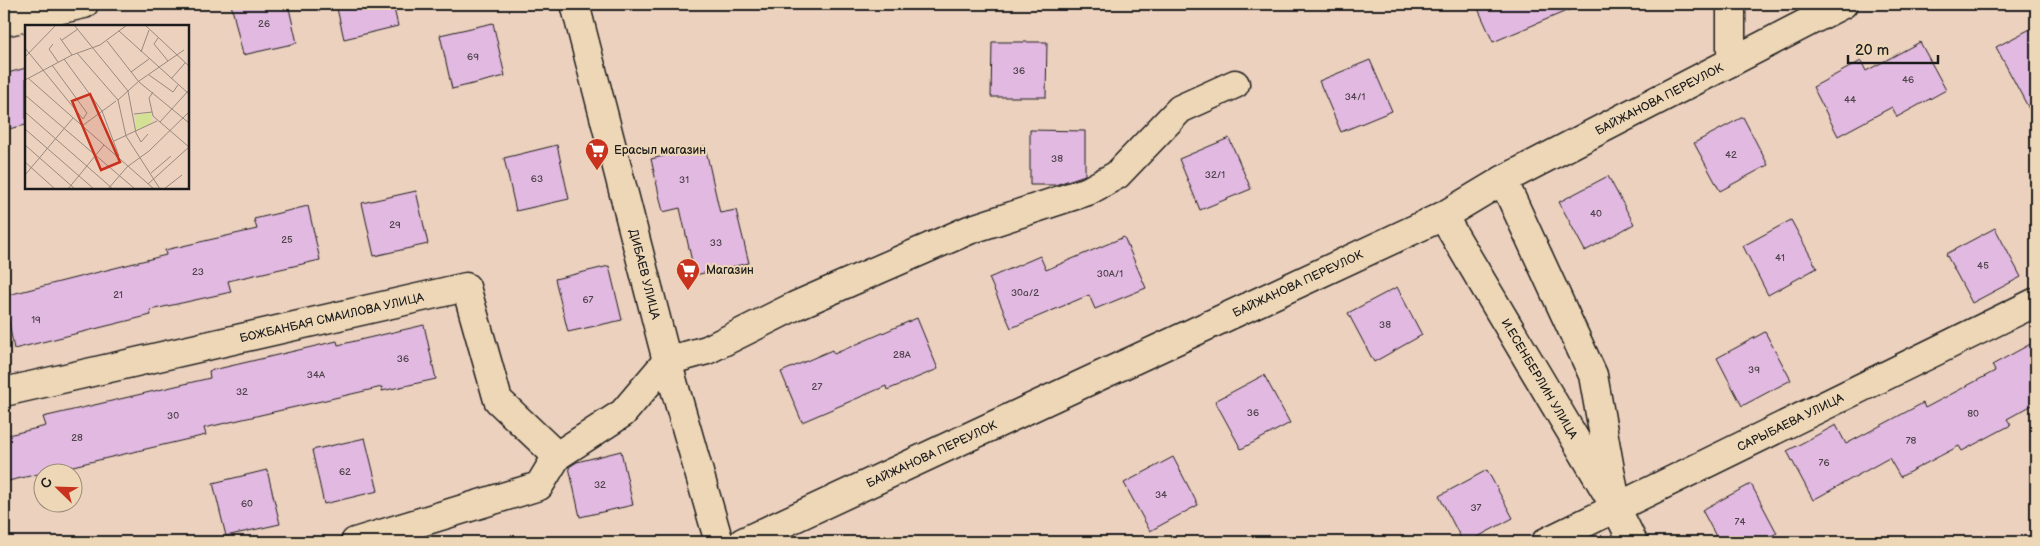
<svg xmlns="http://www.w3.org/2000/svg" width="2040" height="546" viewBox="0 0 2040 546" font-family="'Balsamiq Sans',sans-serif">
<style>
.building{fill:#e2b9e0;stroke:#1c1c1c}
.lines{fill:none;stroke-linecap:round;stroke-linejoin:round}
.minor-casing{stroke:#1c1c1c;stroke-width:31}
.minor{stroke:#eed7b7;stroke-width:28}
.labels{text-anchor:middle;stroke-width:4;stroke-linejoin:round;paint-order:stroke}
.number-label{font-size:10px;fill:#4e434d}
.street-label{font-size:12px;fill:#1c1c1c;stroke:#eed7b7}
.poi-label{font-size:12px;fill:#1c1c1c;stroke:#eed7b7;text-anchor:start}
.inset-road{fill:none;stroke:#99897e;stroke-width:1}
.view{fill:#c8321e;fill-opacity:0.15;stroke:#c8321e;stroke-width:2.5}
.inset-edge{fill:none;stroke:#1c1c1c;stroke-width:2.5}
</style>
<rect width="100%" height="100%" fill="#ecd1bf"/>
<filter id="ink" filterUnits="userSpaceOnUse"><feTurbulence type="fractalNoise" baseFrequency=".02" numOctaves="2"/><feDisplacementMap in="SourceGraphic" scale="10" xChannelSelector="R" yChannelSelector="G"/><feConvolveMatrix kernelMatrix="1 2 1 2 8 2 1 2 1" color-interpolation-filters="sRGB"/></filter>
<g filter="url(#ink)">
<path class="building" d="M231 4H288L297 43 243 55Z
M336 4H393L398 26 344 39Z
M1476 4H1583L1493 42Z
M493 23 505 76 452 89 440 35Z
M2036 26V122L1996 47Z
M992 42H1047L1046 97H991Z
M1920 42 1946 90 1897 117 1892 107 1838 136 1813 87 1861 61 1866 71Z
M1370 60 1392 111 1341 132 1319 81Z
M26 68V125L4 130V74Z
M1743 117 1768 165 1720 191 1694 143Z
M1030 130 1085 131V175L1055 185H1030Z
M1229 138 1251 189 1200 210 1179 159Z
M557 145 569 199 516 211 504 158Z
M705 146 720 213 736 210 749 263 695 275 680 208 663 212 651 159Z
M1608 176 1634 224 1585 251 1559 202Z
M416 191 428 244 374 256 362 203Z
M308 206 320 260 228 281 231 292 150 310 151 315 14 349 4 296 166 255 165 250 257 229 254 219Z
M1791 220 1817 268 1768 295 1743 246Z
M1995 228 2021 277 1972 303 1946 254Z
M1124 237 1146 288 1095 309 1089 295 1011 328 989 278 1040 256 1046 270Z
M609 266 622 320 568 332 555 279Z
M1397 287 1422 335 1374 362 1348 313Z
M917 318 938 369 887 390 886 386 802 422 781 372 832 350 834 354Z
M424 325 436 379 382 391V387L204 428 206 435 4 482V436L46 426 43 417 210 378 209 371 337 341 338 345Z
M1765 332 1791 380 1742 406 1717 358Z
M2036 341V403L2007 419 2011 425 1962 451 1959 446 1900 477 1889 458 1813 500 1787 451 1836 425 1846 444 1923 403 1925 408 1995 371 1992 365Z
M1264 375 1290 423 1241 449 1215 401Z
M365 438 378 491 324 504 312 450Z
M621 451 633 505 580 517 569 467 577 462Z
M1173 457 1198 505 1150 531 1124 483Z
M267 470 280 524 226 536 213 483Z
M1487 470 1513 518 1468 542H1463L1439 496Z
M1751 484 1777 533 1759 542H1719L1702 510Z"/>
<g class="lines">
<g class="minor-casing">
<g id="minor">
<path id="s1" d="M575 4 667 361 719 542"/>
<path d="M1731 4V61"/>
<path d="M4 22 84 4"/>
<path d="M1503 180 1593 375 1614 492"/>
<path id="s2" d="M1443 216 1616 508 1633 542"/>
<path id="s3" d="M4 392 466 287 498 400 557 456"/>
<path d="M355 542 539 486 557 456 623 413 667 361 707 350 795 306 969 230 1088 191 1117 175 1180 109 1235 84"/>
<path id="s4" d="M743 542 1443 216 1503 180 1843 4"/>
<path id="s5" d="M1546 542 2036 302"/>
</g>
</g>
<use href="#minor" class="minor"/>
</g>
</g>
<defs>
<g id="supermarket-pin" transform="scale(1.25)"><path d="M0 17L-7.5 6A9.5 9.5 0 1 1 7.5 6Z" fill="#c8321e" stroke="#eed7b7"/><path d="M-6-5.5h2.5l.6 2H6L4.5 2H-2.5L-4.4-4H-6ZM-1.5 3.2a1.3 1.3 0 1 0 .1 0ZM3 3.2a1.3 1.3 0 1 0 .1 0Z" fill="#fff"/></g>
</defs>
<g fill-rule="evenodd">
<use href="#supermarket-pin" x="597" y="150"/>
<use href="#supermarket-pin" x="688" y="270"/>
</g>
<g class="labels">
<g class="number-label">
<text x="264" y="27">26</text>
<text x="473" y="60">69</text>
<text x="1019" y="74">36</text>
<text x="1908" y="83">46</text>
<text x="1355" y="100">34/1</text>
<text x="1850" y="103">44</text>
<text x="1731" y="158">42</text>
<text x="1057" y="162">38</text>
<text x="1215" y="178">32/1</text>
<text x="537" y="182">63</text>
<text x="684" y="183">31</text>
<text x="1596" y="217">40</text>
<text x="395" y="228">29</text>
<text x="287" y="243">25</text>
<text x="716" y="246">33</text>
<text x="1780" y="261">41</text>
<text x="1983" y="269">45</text>
<text x="198" y="275">23</text>
<text x="1110" y="277">30А/1</text>
<text x="1025" y="296">30a/2</text>
<text x="118" y="298">21</text>
<text x="588" y="303">67</text>
<text x="36" y="323">19</text>
<text x="1385" y="328">38</text>
<text x="902" y="358">28А</text>
<text x="403" y="362">36</text>
<text x="1754" y="373">39</text>
<text x="316" y="378">34А</text>
<text x="817" y="390">27</text>
<text x="242" y="395">32</text>
<text x="1253" y="416">36</text>
<text x="1973" y="417">80</text>
<text x="173" y="419">30</text>
<text x="77" y="441">28</text>
<text x="1911" y="444">78</text>
<text x="1824" y="466">76</text>
<text x="345" y="475">62</text>
<text x="600" y="488">32</text>
<text x="1161" y="498">34</text>
<text x="247" y="507">60</text>
<text x="1476" y="511">37</text>
<text x="1740" y="525">74</text>
</g>
<g class="street-label">
<text dy="4" stroke="none"><textPath href="#s4" startOffset="1018">БАЙЖАНОВА ПЕРЕУЛОК</textPath></text>
<text dy="4" stroke="none"><textPath href="#s1" startOffset="279">ДИБАЕВ УЛИЦА</textPath></text>
<text dy="4" stroke="none"><textPath href="#s4" startOffset="612">БАЙЖАНОВА ПЕРЕУЛОК</textPath></text>
<text dy="4" stroke="none"><textPath href="#s3" startOffset="336">БОЖБАНБАЯ СМАИЛОВА УЛИЦА</textPath></text>
<text dy="4" stroke="none"><textPath href="#s2" startOffset="189">И.ЕСЕНБЕРЛИН УЛИЦА</textPath></text>
<text dy="4" stroke="none"><textPath href="#s5" startOffset="272">САРЫБАЕВА УЛИЦА</textPath></text>
<text dy="4" stroke="none"><textPath href="#s4" startOffset="208">БАЙЖАНОВА ПЕРЕУЛОК</textPath></text>
</g>
<g class="poi-label">
<text x="614" y="154">Ерасыл магазин</text>
<text x="706" y="274">Магазин</text>
</g>
</g>
<g transform="translate(25 25)">
<rect width="164" height="164" fill="#ecd1bf"/>
<path d="M126 88V98L111 106V90Z" fill="#d2e194"/>
<path class="inset-road" d="M49 0 103 66 111 108 116 117 123 109M120 0 164 41M94 6 164 69M35 13 47 30M133 13 129 19 143 36M37 15 53 4M82 16 114 57 164 98M28 19 24 24 33 37M0 23 58 94 62 88 27 40M116 27 124 5M52 28 93 75 101 111 135 164M0 32 31 0M39 34 77 86 94 131M106 47 124 34M124 50 148 67 153 60M3 53 129 164M146 54 160 38M0 55 47 30 75 20 102 0M114 56 159 25M128 67 124 73 128 91 164 122M0 70 110 164M93 75 114 56M0 87 88 164M109 89 127 87M135 97 164 65M57 101 91 76M0 104 69 164M89 116 132 96M0 120 50 164M0 137 30 164M126 148 146 131M0 150 48 93M123 159 164 122M43 164 79 120M83 164 102 142 124 126 164 87M139 164 157 150"/>
<path class="view" d="M65 69 95 137 76 145 47 76Z"/>
<rect width="164" height="164" class="inset-edge"/>
</g>
<rect width="2040" height="546" fill="none" stroke="#eed7b7" stroke-width="20"/>
<rect x="10" y="10" width="2020" height="526" fill="none" stroke="#1c1c1c" stroke-width="2" filter="url(#ink)"/>
<g transform="translate(58 488) rotate(293)"><circle r="24" fill="#eed7b7" stroke="#9a8c79"/>
<path d="M0-4L9 19L0 12L-9 19Z" fill="#c8321e"/>
<text y="-8" font-size="14" font-weight="bold" text-anchor="middle" fill="#1c1c1c">С</text>
</g>
<path d="M1848 55v8h90v-8" fill="none" stroke="#1c1c1c" stroke-width="2.5"/>
<text x="1855" y="55" font-size="15" fill="#1c1c1c" stroke="#eed7b7" stroke-width="4" paint-order="stroke">20 m</text>
</svg>
